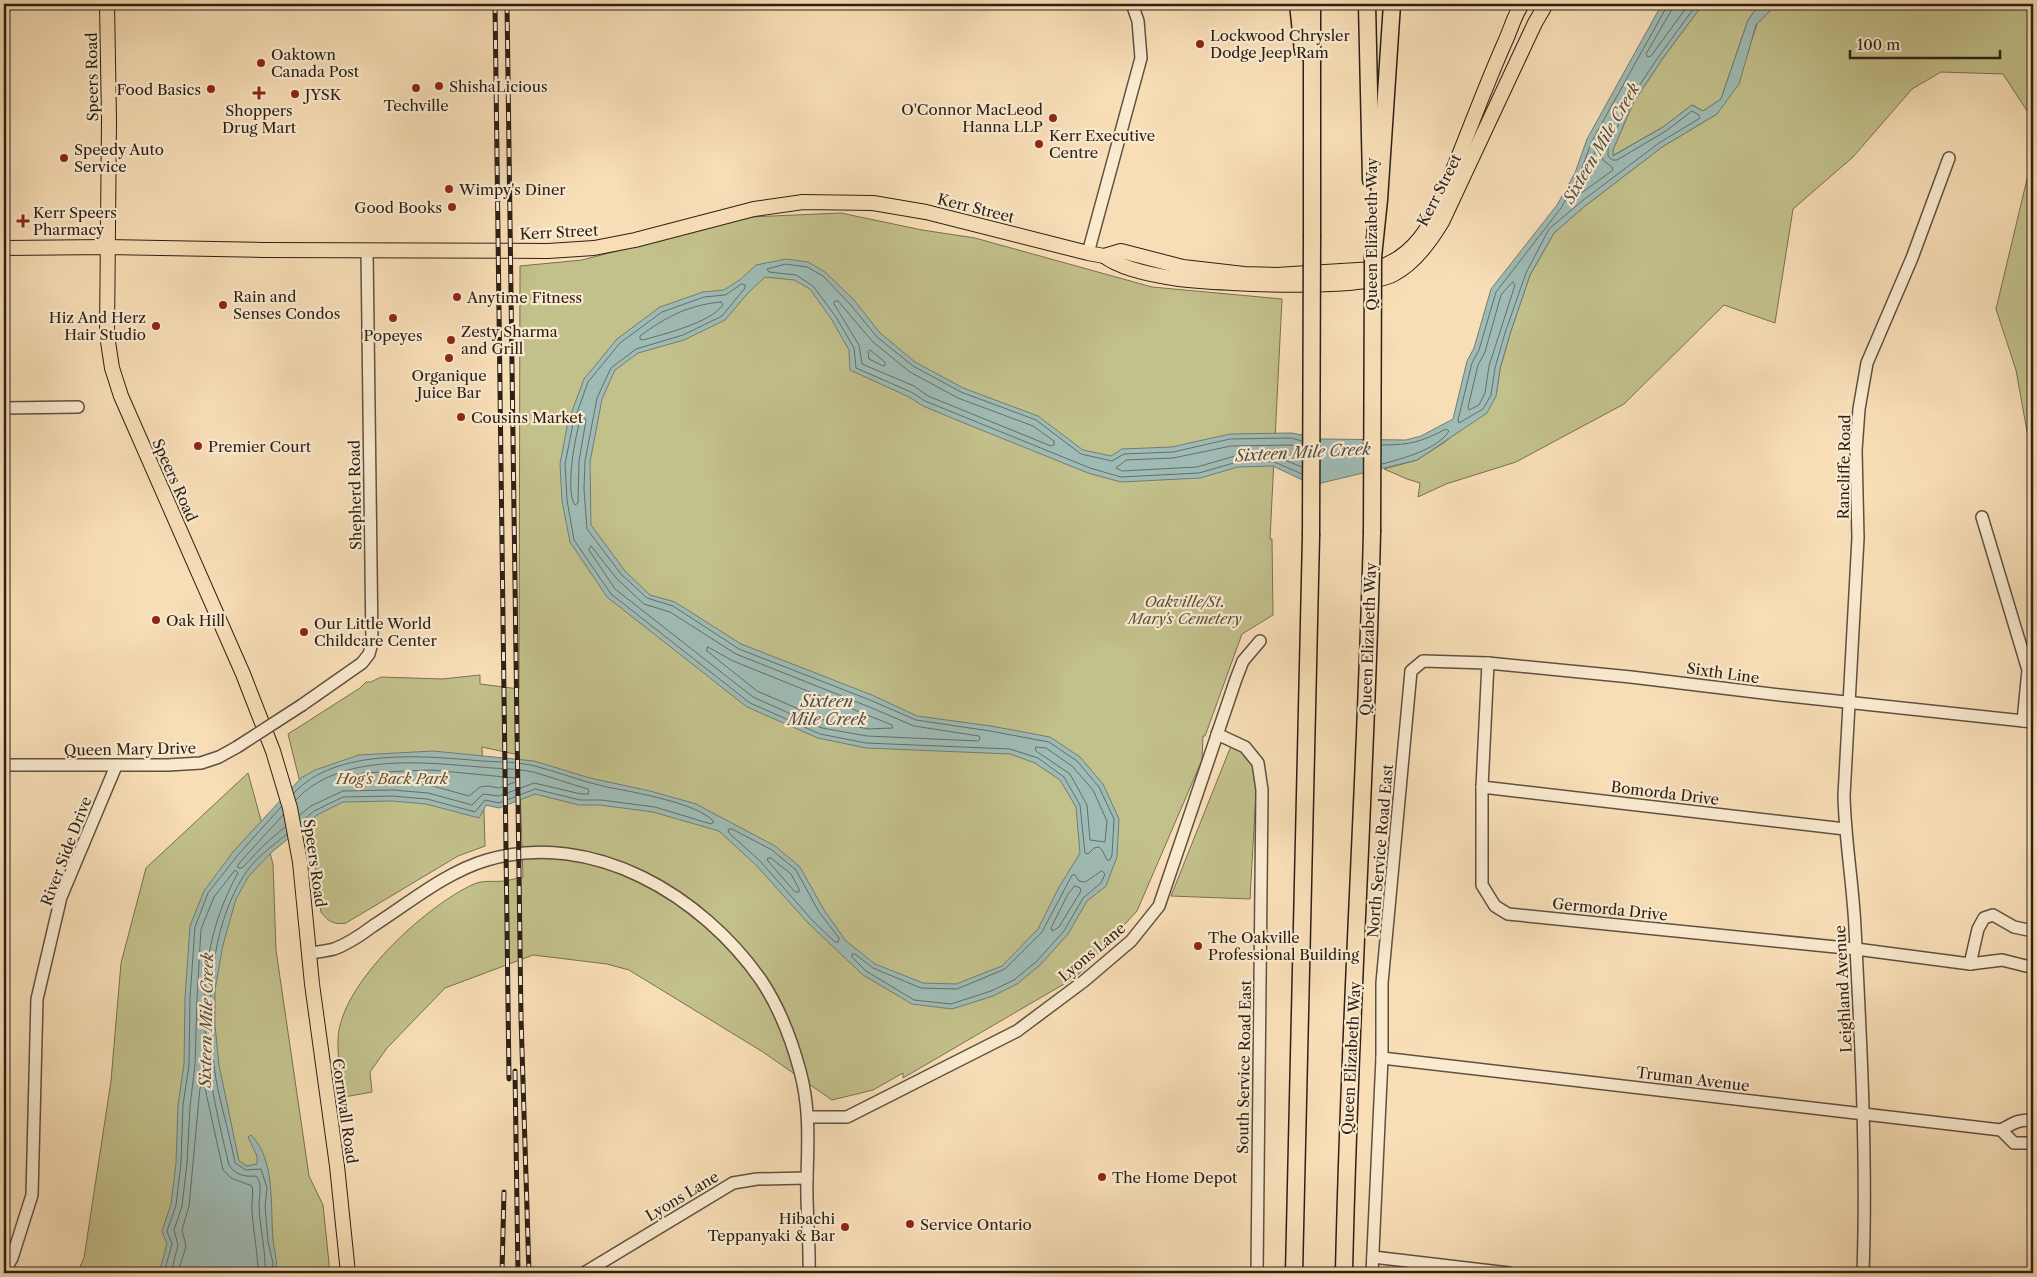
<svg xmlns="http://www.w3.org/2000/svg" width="2037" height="1277" font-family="'Libre Caslon Text',serif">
	<rect width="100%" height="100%" fill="#f8deb7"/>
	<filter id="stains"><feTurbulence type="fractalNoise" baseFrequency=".004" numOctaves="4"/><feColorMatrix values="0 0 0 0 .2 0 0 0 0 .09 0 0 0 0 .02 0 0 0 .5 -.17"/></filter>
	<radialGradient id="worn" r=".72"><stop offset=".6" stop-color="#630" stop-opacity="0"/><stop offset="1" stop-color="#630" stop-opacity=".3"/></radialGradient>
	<g fill="#c2c08b" stroke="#787050">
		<path d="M1703,4H1760L1748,20L1721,99L1703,111L1692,105L1663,127L1612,156L1613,150L1633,103L1663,58Z"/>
		<path d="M1773,4H2033V120L2003,74L1941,72L1912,89L1853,157L1793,209L1775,323L1724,305L1624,404L1516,462L1446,484L1418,497L1420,483L1407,479L1384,469L1417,460L1442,444L1462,429L1496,396L1500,369L1510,334L1530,275L1554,233L1585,206L1662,147L1717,114L1748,52L1757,24L1769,12Z"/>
		<path d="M2033,154V465L2016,370L1996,309Z"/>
		<path d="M841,213L922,230L975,238L1152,287L1282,299L1270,539H1272L1273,615L1242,634L1205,736H1203L1202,760L1137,911L1076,977L903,1078V1073L873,1090L832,1100L763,1052L629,970L607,964L533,955L445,988L387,1048L370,1072L372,1092L344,1097C342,1078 337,1058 338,1040C339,984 427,905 474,884C483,880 495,882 505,881C511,880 517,878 523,877L519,755L482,747L485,846L458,856L346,923C335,925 328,922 321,912L310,823L288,734L360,688L366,682H371L381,677L442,679L480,675V684L519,689L520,266L582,260L749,217Z"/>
		<path d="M1231,746L1247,755L1257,774L1250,899L1171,896Z"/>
		<path d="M248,773L273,864L276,950L309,1176L323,1205L330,1273H77L84,1258L111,1081L121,963L146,868Z"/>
	</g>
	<path fill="#9fbbb5" stroke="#717d75" d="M1662,4H1703L1663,58L1633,103L1613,150V156L1663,127L1692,105L1703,111L1721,99L1748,20L1760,4H1773L1769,12L1756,25L1739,84L1717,114L1662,147L1585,206L1554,233L1530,275L1510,334L1500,369L1496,396L1487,413L1417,460L1313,485L1273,466L1238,467L1200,478L1121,482L1088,473L969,425L923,406L909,397L850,370L849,350L832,320L810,289L794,280L765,277L748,293L725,320L684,340L638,353L615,370L602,399L590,462L591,525L625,571L650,595L675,602L741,644L872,695L917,716L991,726L1050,737L1080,757L1103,784L1119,819L1117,857L1106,886L1087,901L1068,934L1040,965L1017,984L993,996L952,1009L912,1004L863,975L809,924L756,865L719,831L653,812L600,805H579L535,794L499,808L486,805L479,818L426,804L392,801L343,802L317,815L272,852L248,877L236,899L223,945L215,990V1025L219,1065L239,1161L247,1166L257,1164V1156L248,1137L251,1135C276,1160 270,1207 273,1239C274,1251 278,1261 276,1273H159L167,1244L162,1231L171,1204L176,1163L178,1105L184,1064L185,998L190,926L204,891L233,852L301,778L315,770L359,755L433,751L534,761L590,778L650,791L696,804L775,846L800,867L824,910L846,941L875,964L923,983L956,984L1002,966L1038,929L1058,889L1080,853L1076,807L1060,780L1035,763L1010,754L866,748L818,738L747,707L607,597L570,542L562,501L560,464L568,422L584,379L617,339L660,307L703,292L724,290L741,279L756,265L786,259L808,262L825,272L854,300L880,333L915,362L963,388L1038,416L1083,450L1111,456L1122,449L1172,447L1230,434L1292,433L1321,439L1406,440L1421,436L1453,419L1467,361L1474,348L1491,289L1557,205L1575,173L1587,139Z"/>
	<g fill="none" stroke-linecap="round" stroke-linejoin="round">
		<g stroke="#666e66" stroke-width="1">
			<path d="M1666,4V8L1592,141L1579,176L1561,208L1496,292L1479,350L1472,363L1458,420L1459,423L1483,409L1491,395L1495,368L1505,333L1526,273L1549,229L1582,201L1659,143L1700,118L1699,115L1692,111L1666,131L1617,160H1612L1608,156V148L1629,101L1659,56L1697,4"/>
			<path d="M1673,4L1671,11L1646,54L1648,57L1651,56L1689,4"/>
			<path d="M1599,142L1603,144L1601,154L1603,160L1612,167L1613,170L1580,194L1578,191L1585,178Z"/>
			<path d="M1513,282L1515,285L1489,366L1485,393L1479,405L1469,410L1468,407L1478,365L1485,352L1501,295Z"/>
			<path d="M742,284L745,285V288L722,316L683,335L636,349L611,368L597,398L585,461L584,489L587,529L621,574L647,598L673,606L739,649L870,700L916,720L990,731L1049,742L1077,761L1099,787L1114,819L1112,855L1110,860H1107L1102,850L1099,847L1094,848L1088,854L1085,853L1080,805L1064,777L1038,758L1010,749L866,743L820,734L750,703L611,594L574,540L567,500L565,464L573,424L588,382L620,343L662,312L704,297L725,295Z"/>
			<path d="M835,301H838L873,342L910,372L958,398L1033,426L1054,441V445L1051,446L928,396L914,386L862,364L859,345L834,304Z"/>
			<path d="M721,302L723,305C710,323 664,334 643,340L640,339V336C666,317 688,305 721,302Z"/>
			<path d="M870,350L885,362V365L883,366L869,359L868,352Z"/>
			<path d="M584,417L586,420L579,461L578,503L575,505C565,492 575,434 581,418Z"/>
			<path d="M1382,464C1402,459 1438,449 1449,431L1446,429C1420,442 1411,445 1382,445"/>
			<path d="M1302,467L1272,455L1235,456L1197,467L1122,471L1116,468L1126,460L1173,458L1231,446L1290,445L1302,447"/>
			<path d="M1302,474L1272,461L1237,462L1199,473L1121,477L1090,468L925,401L911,392L856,368L854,348L836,317L813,286L796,275L769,272L767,269L786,264L807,267L823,276L850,304L877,337L913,366L961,392L1036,420L1081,454L1112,461L1124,454L1173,452L1230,439L1291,438L1302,441"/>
			<path d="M591,546L617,579L644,604L670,612L736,654L867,706L914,726L979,736L980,739L978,741L867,736L822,728L753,697L615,589L589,550Z"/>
			<path d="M708,647L733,661L892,725L893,728L868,729L824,720L757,691L707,651Z"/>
			<path d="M1036,747L1046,748L1072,766L1093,790L1107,821L1105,842L1090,840L1087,805L1070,774L1036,751Z"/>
			<path d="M432,770L515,778L518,781L499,788L488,786L480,787L469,796L429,785L393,782L350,783L348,781L349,778L363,773Z"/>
			<path d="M294,793C336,747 425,756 482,761C499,762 518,762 535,766C559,772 583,782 607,787C632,792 699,803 714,822L711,824L655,807L601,800H580L535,789L499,803L485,800L475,812L427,799L392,796L343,797L314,811L301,822"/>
			<path d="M296,800C339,753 422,762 480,767C497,769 516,768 533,772C551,777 570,784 588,789L589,791L588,794H581L534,783L499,796L483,794L472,805L428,793L393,790L343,791L311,806L300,815"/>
			<path d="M283,815L242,860L238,865V868H242L265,844L285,827"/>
			<path d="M732,829L772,850L796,870L819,912L839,938L838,942H835L813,921L760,861L729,833L728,830Z"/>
			<path d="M768,858H771L791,874L799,889V892H795L768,861Z"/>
			<path d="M1102,871L1105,874L1101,883L1083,898L1064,931L1037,961L1014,980L991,991L951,1004L914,1000L866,971L852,957V954H855L873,968L921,988L957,989L1005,969L1042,932L1072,875H1075L1079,881L1085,882Z"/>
			<path d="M1075,886L1080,888L1081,891L1059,927L1052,931L1051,928L1068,894Z"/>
			<path d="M164,1273L172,1244L167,1231L176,1205L181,1163L183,1105L189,1065L190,998L195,927L208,893L237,856L281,807"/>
			<path d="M171,1273L178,1245L174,1230L182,1206L187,1163L190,1106L195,1065L197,998L201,929L214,897L235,870L238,873C185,968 205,1066 229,1165C235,1175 245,1177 256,1176C263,1184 259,1196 259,1206C260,1229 266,1251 265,1273"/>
			<path d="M178,1273L186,1246L182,1230L189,1206L200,1088L202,1086L205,1088L223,1170L231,1178L252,1186C254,1194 251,1202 252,1210C253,1231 258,1253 258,1273"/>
			<path d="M272,1273L273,1263L268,1242L265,1206L267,1188L261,1169L246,1170L235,1163C229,1130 218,1098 214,1066C205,1008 211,927 243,877C253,860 272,846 287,834"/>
		</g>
		<g stroke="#60503e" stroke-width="14">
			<g id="minor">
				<path d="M1088,253L1141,58L1138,21L1132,4"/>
				<path d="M4,408L78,407"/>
				<path d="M1982,517L2028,670L2023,721"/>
				<path d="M1488,663L1482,787V885L1495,906L1508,914L1856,949L1970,964L2002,960L2030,967L2033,965"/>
				<path d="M302,705L362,663L369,654L372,643L367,250"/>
				<path d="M1217,734L1245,747L1258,763L1262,790L1257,1273"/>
				<path d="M4,765H168L201,763L219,757L237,747"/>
				<path d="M1482,787L1845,829"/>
				<path d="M309,953C318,952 326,951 334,949C348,944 361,935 373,926C409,903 446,872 487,860C593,829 702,896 761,980C779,1007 792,1041 800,1071C810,1107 808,1142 807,1178C806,1210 810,1242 809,1273"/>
				<path d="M1970,964L1978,929L1984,918L1993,915L2014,927L2033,931"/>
				<path d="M1382,1058L2001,1130C2012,1124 2020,1118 2033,1121"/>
				<path d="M808,1117H847L1017,1031L1084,981L1131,941L1159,906L1236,679L1243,661L1260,641"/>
				<path d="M2001,1130L2014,1143H2033"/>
				<path d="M1373,1257L1509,1273"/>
				<path d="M4,1272L12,1258L32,1195L37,999L61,897L116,766"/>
				<path d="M584,1273L733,1183L757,1179L807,1178"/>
				<path d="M1372,1273L1382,1058V983L1411,671L1423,661L1488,663L1631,677L1780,695L2033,722"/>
				<path d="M1863,1273C1867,1158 1861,1043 1855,928C1853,884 1845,840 1844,796L1858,538L1856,450L1859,409L1867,363L1912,258L1949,158"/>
			</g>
		</g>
		<g stroke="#2d2016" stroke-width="16">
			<g id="major">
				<path d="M107,4L109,119L107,335L112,368L121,396L243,674L273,751L290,808L300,862L312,984L337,1166L348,1273"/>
				<path d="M4,248L107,247L263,250L548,251L594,248L635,240L754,209L803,202L873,203L926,212L1088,253L1104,256L1121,251L1183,267L1244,274L1276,275L1374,269C1393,264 1408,253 1420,238C1434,221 1441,199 1449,180C1468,134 1485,87 1505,42C1511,29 1514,16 1522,4"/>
				<path d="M1104,256C1121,269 1157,276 1179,279C1197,281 1215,282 1232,283C1271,285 1310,286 1349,283C1363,281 1381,281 1394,274C1415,263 1430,242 1442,222L1535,23L1546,4"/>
			</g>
		</g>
		<g stroke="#2d2016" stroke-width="19">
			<g id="highway">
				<path d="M1298,4L1303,51"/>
				<path d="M1367,4L1371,180"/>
				<path d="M1312,236V4"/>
				<path d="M1373,257L1379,200L1392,4"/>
				<path d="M1294,1273L1311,536"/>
				<path d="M1344,1273C1349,1026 1366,779 1372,532"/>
			</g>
		</g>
		<use href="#minor" stroke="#faead0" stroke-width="11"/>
		<use href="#major" stroke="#f8deb7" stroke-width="14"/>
		<use href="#highway" stroke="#f8deb7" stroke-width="16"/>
		<g stroke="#2d2016" stroke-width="5">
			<g id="rail">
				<path d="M495,4L509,1079"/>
				<path d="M507,4L521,1017L529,1273"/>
				<path d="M515,1071L518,1273"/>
				<path d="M502,1273L504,1192"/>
			</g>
		</g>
		<use href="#rail" stroke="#faead0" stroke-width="3" stroke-dasharray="9" stroke-linecap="butt"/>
		<g stroke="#60503e" stroke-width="14" stroke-linecap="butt">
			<path id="minor-bridge" d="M237,747L302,705"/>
		</g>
		<g stroke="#2d2016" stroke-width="19" stroke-linecap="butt">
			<g id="highway-bridge">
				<path d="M1372,532L1373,257"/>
				<path d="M1311,536L1312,236"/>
			</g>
		</g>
		<use href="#minor-bridge" stroke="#faead0" stroke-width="11"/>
		<use href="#highway-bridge" stroke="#f8deb7" stroke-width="16"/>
	</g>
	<g fill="#8f2418" stroke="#faead0" stroke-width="2">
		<circle cx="1200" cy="44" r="5"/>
		<circle cx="261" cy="63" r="5"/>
		<circle cx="439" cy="86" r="5"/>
		<circle cx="416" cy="88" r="5"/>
		<circle cx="211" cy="89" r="5"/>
		<path d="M256.5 85.5h5v5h5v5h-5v5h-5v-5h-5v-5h5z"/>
		<circle cx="295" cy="94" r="5"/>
		<circle cx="1053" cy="118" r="5"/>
		<circle cx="1039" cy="144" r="5"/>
		<circle cx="64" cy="158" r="5"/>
		<circle cx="449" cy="189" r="5"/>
		<circle cx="452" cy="207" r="5"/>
		<path d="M20.5 213.5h5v5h5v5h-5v5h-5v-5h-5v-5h5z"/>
		<circle cx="457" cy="297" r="5"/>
		<circle cx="223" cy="305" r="5"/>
		<circle cx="393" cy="318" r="5"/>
		<circle cx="156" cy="326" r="5"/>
		<circle cx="451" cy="340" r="5"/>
		<circle cx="449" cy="358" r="5"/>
		<circle cx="461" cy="417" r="5"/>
		<circle cx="198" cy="446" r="5"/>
		<circle cx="156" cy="620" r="5"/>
		<circle cx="304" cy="632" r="5"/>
		<circle cx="1198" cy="946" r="5"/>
		<circle cx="1102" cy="1177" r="5"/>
		<circle cx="910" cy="1224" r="5"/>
		<circle cx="845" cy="1227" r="5"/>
	</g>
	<g text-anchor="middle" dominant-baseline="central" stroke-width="4.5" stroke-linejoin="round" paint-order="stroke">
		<g font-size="15" fill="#2d2016" stroke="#faead0" text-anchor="start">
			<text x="1210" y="35">Lockwood Chrysler<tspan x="1210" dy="17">Dodge Jeep Ram</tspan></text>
			<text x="271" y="54">Oaktown<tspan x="271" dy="17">Canada Post</tspan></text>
			<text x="449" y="86">ShishaLicious</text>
			<text x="201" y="89" text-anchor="end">Food Basics</text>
			<text x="305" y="94">JYSK</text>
			<text x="416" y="105" text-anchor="middle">Techville</text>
			<text x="1043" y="109" text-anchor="end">O'Connor MacLeod<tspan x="1043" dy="17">Hanna LLP</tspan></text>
			<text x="259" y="110" text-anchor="middle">Shoppers<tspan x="259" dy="17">Drug Mart</tspan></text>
			<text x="1049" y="135">Kerr Executive<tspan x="1049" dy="17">Centre</tspan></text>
			<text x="74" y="149">Speedy Auto<tspan x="74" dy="17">Service</tspan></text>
			<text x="459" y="189">Wimpy's Diner</text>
			<text x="442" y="207" text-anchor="end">Good Books</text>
			<text x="33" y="212">Kerr Speers<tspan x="33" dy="17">Pharmacy</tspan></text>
			<text x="233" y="296">Rain and<tspan x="233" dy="17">Senses Condos</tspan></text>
			<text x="467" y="297">Anytime Fitness</text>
			<text x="146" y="317" text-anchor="end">Hiz And Herz<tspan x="146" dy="17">Hair Studio</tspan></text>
			<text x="461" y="331">Zesty Sharma<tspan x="461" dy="17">and Grill</tspan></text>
			<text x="393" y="335" text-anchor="middle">Popeyes</text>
			<text x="449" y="375" text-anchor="middle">Organique<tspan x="449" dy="17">Juice Bar</tspan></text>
			<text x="471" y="417">Cousins Market</text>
			<text x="208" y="446">Premier Court</text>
			<text x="166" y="620">Oak Hill</text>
			<text x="314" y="623">Our Little World<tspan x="314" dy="17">Childcare Center</tspan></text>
			<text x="1208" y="937">The Oakville<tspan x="1208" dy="17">Professional Building</tspan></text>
			<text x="1112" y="1177">The Home Depot</text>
			<text x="835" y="1218" text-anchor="end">Hibachi<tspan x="835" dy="17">Teppanyaki &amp; Bar</tspan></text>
			<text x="920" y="1224">Service Ontario</text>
		</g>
		<g font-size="15" fill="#2d2016" stroke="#faead0">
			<text transform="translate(92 77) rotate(-91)">Speers Road</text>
			<text transform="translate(1439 190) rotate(-63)">Kerr Street</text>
			<text transform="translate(976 208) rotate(14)">Kerr Street</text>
			<text transform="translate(559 232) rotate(-3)">Kerr Street</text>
			<text transform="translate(1371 234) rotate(-90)">Queen Elizabeth Way</text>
			<text transform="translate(1844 467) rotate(-89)">Rancliffe Road</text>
			<text transform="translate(175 480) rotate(66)">Speers Road</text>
			<text transform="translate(355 495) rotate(-91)">Shepherd Road</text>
			<text transform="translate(1368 639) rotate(-88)">Queen Elizabeth Way</text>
			<text transform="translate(1723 673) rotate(8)">Sixth Line</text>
			<text transform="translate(130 749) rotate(-1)">Queen Mary Drive</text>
			<text transform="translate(1665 793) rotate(7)">Bomorda Drive</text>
			<text transform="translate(66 851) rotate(-69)">River Side Drive</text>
			<text transform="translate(1380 851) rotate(-85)">North Service Road East</text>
			<text transform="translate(315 863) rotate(82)">Speers Road</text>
			<text transform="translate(1610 909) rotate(6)">Germorda Drive</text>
			<text transform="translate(1092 952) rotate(-40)">Lyons Lane</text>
			<text transform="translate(1843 989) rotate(-93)">Leighland Avenue</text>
			<text transform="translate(1351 1058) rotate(-87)">Queen Elizabeth Way</text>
			<text transform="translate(1244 1067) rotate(-89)">South Service Road East</text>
			<text transform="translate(1693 1079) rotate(7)">Truman Avenue</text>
			<text transform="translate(345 1111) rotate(82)">Cornwall Road</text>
			<text transform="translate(682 1196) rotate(-31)">Lyons Lane</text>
		</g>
		<g font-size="15" font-style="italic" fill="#5a5039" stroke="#faead0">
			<text x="1185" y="601">Oakville/St.<tspan x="1185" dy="17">Mary's Cemetery</tspan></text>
			<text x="392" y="778">Hog's Back Park</text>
		</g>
		<g font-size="16" font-style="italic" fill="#4f4e46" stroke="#faead0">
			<text transform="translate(1601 143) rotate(-60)">Sixteen Mile Creek</text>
			<text transform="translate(1303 452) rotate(-3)">Sixteen Mile Creek</text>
			<text x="827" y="701">Sixteen<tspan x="827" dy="18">Mile Creek</tspan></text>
			<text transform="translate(206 1020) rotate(-89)">Sixteen Mile Creek</text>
		</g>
	</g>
	<rect width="2037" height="1277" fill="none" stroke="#f8deb7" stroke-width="20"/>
	<rect x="5" y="5" width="2027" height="1267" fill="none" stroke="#2d2016" stroke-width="2.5"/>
	<rect x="10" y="10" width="2017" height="1257" fill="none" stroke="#2d2016"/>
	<path d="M1850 50v8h150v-8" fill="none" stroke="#2d2016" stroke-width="2.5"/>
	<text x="1857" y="50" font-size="15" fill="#2d2016" stroke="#faead0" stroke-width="4" paint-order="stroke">100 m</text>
	<rect width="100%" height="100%" filter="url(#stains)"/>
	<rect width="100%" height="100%" fill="url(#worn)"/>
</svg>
